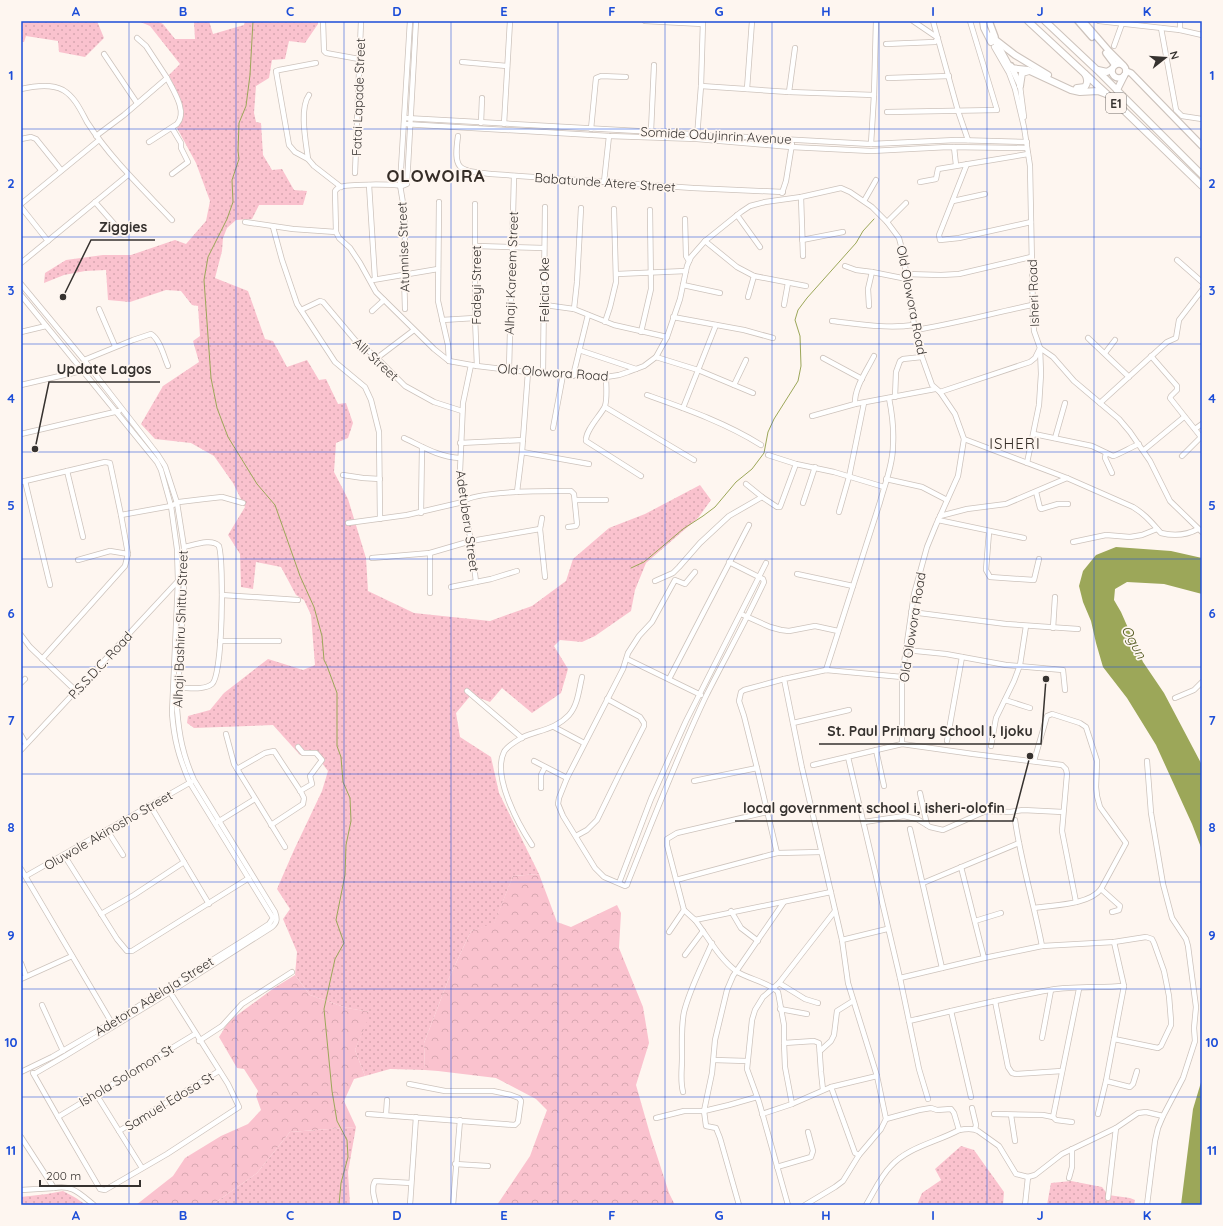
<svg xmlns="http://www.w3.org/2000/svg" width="1223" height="1226" font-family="Quicksand,sans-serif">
	<defs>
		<pattern id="grass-dots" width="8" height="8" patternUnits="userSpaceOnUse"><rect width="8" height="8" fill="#fac2ce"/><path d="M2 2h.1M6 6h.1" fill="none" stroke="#d7a7b1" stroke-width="1.8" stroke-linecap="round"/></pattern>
		<pattern id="forest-crowns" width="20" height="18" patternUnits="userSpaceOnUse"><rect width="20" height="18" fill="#fac2ce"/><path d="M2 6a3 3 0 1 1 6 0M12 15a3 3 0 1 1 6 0" fill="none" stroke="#d7a7b1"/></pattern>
	</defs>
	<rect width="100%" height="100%" fill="#fef6f0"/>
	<g fill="url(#grass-dots)">
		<path d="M21,21H97L104,38L85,57L59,52L58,41L26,36L24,42H21Z"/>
		<path d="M138,21H157L163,24L175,39H195L194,22L209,21L213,34L244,25L245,21H318V24L305,43L289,41L285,59L272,60L269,78L256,86L254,113L256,122L261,123L263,155L272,170L282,169L294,190L307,191L303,205H259L252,219L236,220L227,228L223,238L222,251L215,278L248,291L265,339L273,341L287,367L307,360L319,380L326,379L338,404L346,403L353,423L348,438L336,443L334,472L348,499L366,558L368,591L414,613L490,621L532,606L566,581L573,559L609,528L645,514L700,485L711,500L698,518L646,563L635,590L631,611L595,636L582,642L560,640L554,646L568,669L561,693L532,713L502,688L490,702L471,695L456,713L460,737L491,757L499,793L539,874L513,876L494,924L471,931L449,978L424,1043L425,1070L390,1069L365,1076L355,1050L370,1012L347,1008L310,995L295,975L297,952L283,919L290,909L277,889L294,850L322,791L328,771L313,751L300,755L273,725L194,728L187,723L188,716L210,710L224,693L268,659L303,670L315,665L311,615L304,600L296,595L281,567L256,562L253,589L241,587L240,554L228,535L245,507L233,483L214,456L191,443L155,439L141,424L163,386L199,362L193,341L200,336L198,306L192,305L181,291L166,290L130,302L108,300L106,270L85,271L64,275L44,283L45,273L66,260L103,255H131L175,240L186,244L206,221L210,201L196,163L177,128L184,112L169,75L180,64L150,26Z"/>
		<path d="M356,1127L348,1172L350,1205H212L257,1173L290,1132Z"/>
		<path d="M961,1146L974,1150L1004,1192L1003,1205H917L922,1193L941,1180L935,1169Z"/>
		<path d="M1071,1181L1102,1187L1108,1195L1130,1198L1135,1200L1134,1205H1047L1051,1183Z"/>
		<path d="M63,1191L76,1198L86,1205H21V1197L47,1194Z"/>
	</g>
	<g fill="url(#forest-crowns)">
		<path d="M539,874L557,922L571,927L617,905L621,913L619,948L643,1007L649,1043L636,1085L650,1134L669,1193L675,1205H497L530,1156L547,1110L536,1099L496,1078L438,1071L425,1070L424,1043L449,978L471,931L494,923L513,876Z"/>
		<path d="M295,975L310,995L347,1008L371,1012L355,1050L365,1076L354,1079L344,1101L356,1127L290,1132L257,1173L212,1205H136L173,1176L185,1158L221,1136L248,1124L261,1110L256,1096L258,1091L244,1069L237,1068L219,1037L229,1021L274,988Z"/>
	</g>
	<g fill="#9ca759">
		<path d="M1116,547L1171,551L1202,558V594L1164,584L1127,582L1115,589L1114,600L1121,612L1143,662L1164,693L1202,765V850L1192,824L1156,745L1127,698L1103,667L1096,643L1091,621L1083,602L1079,586L1083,571L1096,555Z"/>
		<path d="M1202,1079V1205H1181L1193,1109Z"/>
	</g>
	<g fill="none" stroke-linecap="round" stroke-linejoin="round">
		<g stroke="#9ca759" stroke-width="1">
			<path d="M253,21L250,75L246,106L239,123L238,151L239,159L232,180L233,202L227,219L208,257L204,280L211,378L217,408L228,437L257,484L275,505L300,576L314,607L322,636L324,660L327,666L337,693V746L341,757L343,782L350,798L351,821L346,845L345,875L336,920L344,943L335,959L324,1009L332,1091L337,1121L347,1140L348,1157L341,1183L339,1205"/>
			<path d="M631,568L644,562L683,529L703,516L715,507L736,482L752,469L764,453L768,432L774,419L798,381L801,366L800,336L795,320L798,310L807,298L856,243L863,231L874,219"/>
		</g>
		<g stroke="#cdc3bc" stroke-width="6">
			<g id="minor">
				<path d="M323,21L324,51L326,53L359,59"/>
				<path d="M416,21L407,184L402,186C391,184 349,184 340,187C337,188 337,189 335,191L336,232L339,238L350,248L360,263L376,292L434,349L449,361L477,366L528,372L606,377L619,375L628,372L644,366L656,357L667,337L680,299L687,266L691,257L705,241L741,212L750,206L765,202L801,197L841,188L850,192L872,207L887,222L899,238L903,253L914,325L922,357L932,385L940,392L955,414L964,439L958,476L936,525L927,547L914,594L902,677V744"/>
				<path d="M645,21L703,24"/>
				<path d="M933,21L958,111L968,140"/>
				<path d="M1099,21L1180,30L1202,35"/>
				<path d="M1161,28L1176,110L1182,116L1202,119"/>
				<path d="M1180,30V21"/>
				<path d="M886,44L935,42L938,38L913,21"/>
				<path d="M1114,46L1123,21"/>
				<path d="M104,54L137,103"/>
				<path d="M462,62L507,66"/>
				<path d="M316,63L279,70L276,71L289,145L295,152L308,159L314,166L341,187"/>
				<path d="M888,78L949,76"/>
				<path d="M701,86L789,92L874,95"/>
				<path d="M1020,86L1024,117"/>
				<path d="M21,89C34,86 52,84 63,90C75,97 81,111 87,122C111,159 142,188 172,220"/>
				<path d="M747,89L752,21"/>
				<path d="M789,92L795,48"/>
				<path d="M887,112L997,110L970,21"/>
				<path d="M405,118L871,144L956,140L1027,142"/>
				<path d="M481,123L482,98"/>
				<path d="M404,124L609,136L697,139L791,147L871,151L948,147L1027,148"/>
				<path d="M504,124L510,21"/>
				<path d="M172,128L181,143V148L188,162L172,174"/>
				<path d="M591,129L596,78L601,76L626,77"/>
				<path d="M651,131L654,65"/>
				<path d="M96,136L124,115L167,78L146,46L137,38"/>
				<path d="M458,136C453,172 459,170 491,174L693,188L783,192"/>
				<path d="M697,137L701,86L703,21"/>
				<path d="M21,139L31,137L36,139L61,170"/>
				<path d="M149,142L177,124C188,112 173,90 167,78"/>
				<path d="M871,144L874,95L876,21"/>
				<path d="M954,147L956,165"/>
				<path d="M308,159C306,142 299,109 309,95"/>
				<path d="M967,164L939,235L940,240L959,238L1031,222"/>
				<path d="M355,173L361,21"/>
				<path d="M604,182L609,136"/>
				<path d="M920,182L936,179L938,169L1028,154"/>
				<path d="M369,185L375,279"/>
				<path d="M782,193L786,181L792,144"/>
				<path d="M801,197L803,256"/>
				<path d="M864,201L876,180"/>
				<path d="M953,201L985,194"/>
				<path d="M95,202L123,234"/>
				<path d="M439,202L438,301L448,345L449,361"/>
				<path d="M21,204L99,140"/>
				<path d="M475,204V318L477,366"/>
				<path d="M21,207L48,241"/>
				<path d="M737,215L760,247"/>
				<path d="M685,219L686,256L689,261"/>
				<path d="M245,222L293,229L336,232"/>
				<path d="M887,222L906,203"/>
				<path d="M273,227L282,260L297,304L335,362L365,387L371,400L379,432L380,519"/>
				<path d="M802,240L843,232"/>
				<path d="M705,241L737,267L754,276L806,286"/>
				<path d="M476,246L544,248"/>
				<path d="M1177,260L1202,282"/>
				<path d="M21,263L128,175"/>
				<path d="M845,266L856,270L872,272L907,279"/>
				<path d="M617,274L686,271"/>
				<path d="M906,274L941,275L959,274L1031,257"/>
				<path d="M373,280L438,269"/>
				<path d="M21,284L84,360L158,455L165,466L177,503L184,547V584L177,709C179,735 183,756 194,780L275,912C277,918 278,922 272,927L170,992L65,1056L34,1074"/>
				<path d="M683,285L720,293"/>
				<path d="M21,295L157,462L161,470L171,506L177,549L178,581L172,713C174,740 179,758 190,783L273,918L269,924L246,939L116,1020L52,1057L21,1072"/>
				<path d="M748,297L754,276"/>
				<path d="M545,305L574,309L614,325L667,337"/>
				<path d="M784,305L788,283"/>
				<path d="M869,306L868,289L872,272"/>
				<path d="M99,309L115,346"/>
				<path d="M405,309L404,274L405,232L404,209L400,185L410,21"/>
				<path d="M574,309L577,282L581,208"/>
				<path d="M301,310L320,301L323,302L355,340L377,358L405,386L434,402L462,411"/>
				<path d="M372,311L384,300"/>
				<path d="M673,317L744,330L773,338"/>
				<path d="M442,320L475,318"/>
				<path d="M832,321C859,324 887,329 914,325"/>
				<path d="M605,322L610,307L616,282L614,209"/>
				<path d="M915,330C954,324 993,313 1032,305"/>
				<path d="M21,332L46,326"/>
				<path d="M641,332L651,289L650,210"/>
				<path d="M1088,338L1129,377"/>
				<path d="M579,350L636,369"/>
				<path d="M1105,353L1115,340"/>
				<path d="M1151,356L1177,386V390L1171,396L1170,398L1201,437L1182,456"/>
				<path d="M656,357L698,370L753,393"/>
				<path d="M377,358L414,330"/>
				<path d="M823,358L862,379"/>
				<path d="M84,360L133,340L151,334C160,339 164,357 168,366"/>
				<path d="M471,365L463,403L460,471L463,502L471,541L476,582"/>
				<path d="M509,370L514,176"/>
				<path d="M543,373L545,207"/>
				<path d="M573,376L588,315"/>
				<path d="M606,377C606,384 608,402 604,408C599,417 585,431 586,441L641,476"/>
				<path d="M21,385L77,372"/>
				<path d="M734,385L746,360"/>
				<path d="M940,392L1030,362L1035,358L1040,348L1034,331L1033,316L1030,166L1024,127L1015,89L1009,73L994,47"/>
				<path d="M647,395C686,409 726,423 761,445"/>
				<path d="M895,397L896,372L900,361L903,359L922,357"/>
				<path d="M1100,403L1167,342L1176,338L1179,320L1202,290"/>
				<path d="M855,404C854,388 867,370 874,356"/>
				<path d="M605,407L694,460"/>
				<path d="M683,408L716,325"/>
				<path d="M812,416L855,404L935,389"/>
				<path d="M553,428L563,375"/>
				<path d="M1195,429L1202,424"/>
				<path d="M21,434L119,411"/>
				<path d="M1034,434L1092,446L1113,456C1118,455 1133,446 1139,444"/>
				<path d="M404,438C423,447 439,457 460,458"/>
				<path d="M1055,438L1065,403"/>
				<path d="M964,439L1067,478L1133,507C1146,515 1151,522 1161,533C1173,536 1187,535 1198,529"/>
				<path d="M460,443L523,440"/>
				<path d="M1144,450L1184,417"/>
				<path d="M522,452L589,464"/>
				<path d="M1106,453L1105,458L1112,473"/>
				<path d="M768,455L796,464L834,472L884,487"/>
				<path d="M1027,463L1039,405L1041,374L1040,348L1053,357L1074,381L1119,419L1130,432L1150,461L1170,501L1202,532"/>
				<path d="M67,471L83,537"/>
				<path d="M343,475L363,478L380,479"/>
				<path d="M886,479L922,487L947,500"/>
				<path d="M25,481L50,585"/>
				<path d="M21,482L105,462L110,463L121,515L128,554L125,566L42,659"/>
				<path d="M746,484L762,497L777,507H780L796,464"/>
				<path d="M517,492L522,452L528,372"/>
				<path d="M1036,492L1040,508L1041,509L1058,504H1068"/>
				<path d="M575,500H606"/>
				<path d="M803,503L815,467"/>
				<path d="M839,512L849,477L864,403"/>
				<path d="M421,513L422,447"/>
				<path d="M121,515L171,506L179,502L204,499L222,497L243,503"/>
				<path d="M940,516L967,509L1006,504L1067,478"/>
				<path d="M542,518L540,529L545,577"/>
				<path d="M938,520L1024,538"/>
				<path d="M348,523L407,515L463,502C475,490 551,491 571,491L574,494L577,524L576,526L568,527"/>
				<path d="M989,532L986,570L990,577L1034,580L1039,559"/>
				<path d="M1073,542L1106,535L1130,537L1142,535L1157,529"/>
				<path d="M430,553V593"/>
				<path d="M372,558L430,553L471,541L540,529"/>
				<path d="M78,560L110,551L128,554"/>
				<path d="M695,572L685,584L675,580L652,622L639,636L628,653L623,669L567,778L559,798L558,804L563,816L595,868L604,877L625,886L627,885L628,882C653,820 677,757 706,696C725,658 746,621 764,582L763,579L729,562"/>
				<path d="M797,574L853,586"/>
				<path d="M655,581L673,573L679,567L700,543L729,516L762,497"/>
				<path d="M451,587L491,579L517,571"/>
				<path d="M222,595L298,600"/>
				<path d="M911,612L1006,624L1078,629"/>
				<path d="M741,614L770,627L781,630L789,631L815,626L838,631"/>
				<path d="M1053,628L1055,597"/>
				<path d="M21,635L30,647L76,691"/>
				<path d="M220,641H279"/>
				<path d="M906,650L946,654L1006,665L1063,670L1065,690"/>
				<path d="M627,659L701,695"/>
				<path d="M826,670L880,502C885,484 893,464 893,445C894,429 892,413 889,398"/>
				<path d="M669,679L749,525"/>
				<path d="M21,683L25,679"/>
				<path d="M176,688C186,687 203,691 212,684C223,675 224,563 219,546C212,538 194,545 184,547"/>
				<path d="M467,691L522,738"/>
				<path d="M1175,698L1194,690L1202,682"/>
				<path d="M1005,700L1030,708"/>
				<path d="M793,723L849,710"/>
				<path d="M554,727L584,743"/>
				<path d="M226,734L234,764L285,847"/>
				<path d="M21,735L26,744"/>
				<path d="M947,741L962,657"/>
				<path d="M991,746L996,718L1014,681L1020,665L1026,626"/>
				<path d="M298,747L303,753H316L322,760L310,776L312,784L300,791"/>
				<path d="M21,750L178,581"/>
				<path d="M876,750L884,786"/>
				<path d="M848,757L900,978L919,1069L928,1099"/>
				<path d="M534,761L567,778"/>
				<path d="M1034,761L1047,716L1052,714L1080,723L1086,727L1097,761L1096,787L1097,796L1100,807L1126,843L1101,889C1089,905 1053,905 1035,908"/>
				<path d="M1147,761L1151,813L1163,884L1172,918L1186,939L1188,946L1196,1007L1194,1028L1195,1041L1183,1078L1163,1116L1158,1128L1155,1141L1147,1205"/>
				<path d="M813,765L902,744L973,754L1062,765L1066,769L1067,774L1062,831L1076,902"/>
				<path d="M237,769L265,753L274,751L301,792L304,798L303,804L271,825"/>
				<path d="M694,781L757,768"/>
				<path d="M541,788V775L545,767"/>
				<path d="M920,793L927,825"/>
				<path d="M150,805L209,904"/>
				<path d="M767,812L677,833L667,839V845L684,910L695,920L831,892"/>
				<path d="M1015,820C1021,862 1034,904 1042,946"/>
				<path d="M864,822L904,816L917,819L930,827L943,830L986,811L1010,812L1023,810L1063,812"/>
				<path d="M216,823L255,799"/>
				<path d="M910,829L942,968"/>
				<path d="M107,830L123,855"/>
				<path d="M576,836L587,830L597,820L619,775L644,726V723L640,717L607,699"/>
				<path d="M532,845C518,824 492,776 504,752C507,746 518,740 523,737C540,730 556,729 569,715C578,705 579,689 582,677"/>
				<path d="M777,853L757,768L744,716L739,701L741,692L744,690L784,679"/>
				<path d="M64,855L117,939L127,951H132L249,878"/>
				<path d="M961,867L984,958"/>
				<path d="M21,869L113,1025"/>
				<path d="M26,876L191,782"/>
				<path d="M676,880L777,853L821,852"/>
				<path d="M619,883L651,799L686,721L766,563"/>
				<path d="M923,883L1019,843"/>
				<path d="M1101,889L1120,906L1119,910L1112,912"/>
				<path d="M731,911L741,928L758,941"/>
				<path d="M101,914L134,895L184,862"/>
				<path d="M695,920C708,937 719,958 736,971C748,979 768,982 778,992L784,1025V1043L785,1067L792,1104"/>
				<path d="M975,921L1001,913"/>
				<path d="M669,932L684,910"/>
				<path d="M842,940L887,929"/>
				<path d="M685,955L703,931"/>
				<path d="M21,963L26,976"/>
				<path d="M900,978L984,958L1042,946L1114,942L1146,937L1152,939L1154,943L1164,971L1169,996L1171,1021V1025L1161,1046L1158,1048L1114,1039"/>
				<path d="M21,979L72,956"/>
				<path d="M779,983L805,999L818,1003"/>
				<path d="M995,1001L1008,1067L1012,1073L1016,1074L1062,1071"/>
				<path d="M42,1005L63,1051"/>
				<path d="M780,1009L807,1014"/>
				<path d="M951,1011L971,1097"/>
				<path d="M909,1021C956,1010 1003,998 1050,990C1074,986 1100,988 1124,986"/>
				<path d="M1042,1038L1051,990"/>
				<path d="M199,1041L222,1026L242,1004L292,972"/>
				<path d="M784,1043L814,1041L819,1043L821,1072L823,1090"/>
				<path d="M820,1051L831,1041L834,1035L837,1011L853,1001"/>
				<path d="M714,1060L747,1061"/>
				<path d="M33,1073L58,1117L100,1189L105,1190L167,1154L239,1107L228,1084L168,989"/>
				<path d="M1106,1081L1130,1087L1133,1084L1137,1071"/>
				<path d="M831,1087L855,1153L859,1155"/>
				<path d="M683,1092C680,1080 682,1070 682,1058C682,1042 681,1027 684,1012C690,988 702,966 712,943"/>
				<path d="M96,1094L142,1168"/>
				<path d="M972,1108L976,1125L975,1129"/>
				<path d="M368,1114L515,1125L518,1122L521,1101L519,1098L511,1095L493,1091H445L409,1084"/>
				<path d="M762,1114L792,1104L831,1087L877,1076"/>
				<path d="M994,1114L1043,1115L1053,1117L1056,1120L1072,1122"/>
				<path d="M1098,1114L1106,1081L1124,986L1114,942"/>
				<path d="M386,1115L387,1100"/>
				<path d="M1011,1115L1015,1141"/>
				<path d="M58,1117L195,1034"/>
				<path d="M1053,1117L1079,989"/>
				<path d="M656,1118L684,1111H704L729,1105L757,1097"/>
				<path d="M886,1119L919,1110L931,1108L937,1110L951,1109L954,1113L959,1130"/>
				<path d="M119,1131L219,1071"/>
				<path d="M21,1137L54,1188C72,1184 80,1194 94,1205"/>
				<path d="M455,1164L488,1166"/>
				<path d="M777,1167L811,1157L813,1151L808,1132"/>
				<path d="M1069,1178L1072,1167V1149"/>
				<path d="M21,1190L54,1188"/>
				<path d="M1108,1198L1116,1128"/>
				<path d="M376,1205C374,1197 371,1188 375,1181L411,1183"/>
				<path d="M410,1205L416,1117"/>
				<path d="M453,1205L460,1120"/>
				<path d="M739,1205L720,1138L716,1128L706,1126L704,1111L712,1073L715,1040L727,990L733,976L784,902"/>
				<path d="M788,1205L759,1102L747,1069L752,1020L755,1010L763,997L779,983L835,911"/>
				<path d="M805,1205L835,1187L843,1181L859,1155L881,1129L886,1119L877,1076L848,983L842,940L802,768L784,679L826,670L902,677"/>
				<path d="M866,1205C874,1192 880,1177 891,1166C908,1147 937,1142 959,1130C965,1129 973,1128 978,1131L999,1146L1016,1174L1028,1177L1035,1175L1062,1154L1116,1128L1138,1113L1146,1112L1163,1116"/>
				<path d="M1025,1205L1028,1177"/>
			</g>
		</g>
		<g stroke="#cdc3bc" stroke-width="8">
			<g id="major">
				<path d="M989,21L995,37"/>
				<path d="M1078,21L1092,37"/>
				<path d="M1083,21L1109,51L1123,65"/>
				<path d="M1106,53L1115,65"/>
				<circle cx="1119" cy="71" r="7"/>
				<path d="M1011,66L1020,85"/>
				<path d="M1126,71L1131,73L1202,146"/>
			</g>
		</g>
		<g stroke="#cdc3bc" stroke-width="8">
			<g id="highway">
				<path d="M983,21L984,28L991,42"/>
				<path d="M1028,21L1109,96L1202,186"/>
				<path d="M1045,21L1097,70L1202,175"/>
				<path d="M992,35L1010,68L1028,70L1071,90L1080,92L1098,91L1106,94"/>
				<path d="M997,41L1015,55L1048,75"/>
				<path d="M1098,70L1107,72L1112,69"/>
				<path d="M1020,86L1022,73L1029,71"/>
				<path d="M1077,88L1085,87C1088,83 1088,79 1085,74"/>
				<path d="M1117,90L1124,76"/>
			</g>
		</g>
		<use href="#minor" stroke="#fff" stroke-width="4.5"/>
		<use href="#major" stroke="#fff" stroke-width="5.5"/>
		<use href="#highway" stroke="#fff" stroke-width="6"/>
	</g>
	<path fill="none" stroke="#1d4ed8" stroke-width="1" stroke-opacity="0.55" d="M129,21V1205M236,21V1205M344,21V1205M451,21V1205M558,21V1205M665,21V1205M772,21V1205M879,21V1205M987,21V1205M1094,21V1205M21,129H1202M21,237H1202M21,344H1202M21,452H1202M21,559H1202M21,667H1202M21,774H1202M21,882H1202M21,989H1202M21,1097H1202"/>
	<g text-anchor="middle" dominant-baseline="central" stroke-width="3.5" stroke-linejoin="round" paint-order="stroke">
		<rect fill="#fef6f0" stroke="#726d69" stroke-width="1" x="1106" y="93" width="20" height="20" rx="3"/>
		<g font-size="12" font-weight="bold" fill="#36322f">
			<text x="1116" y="103">E1</text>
		</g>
		<g font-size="13" fill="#36322f" stroke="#fef6f0">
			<text transform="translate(358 97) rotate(-88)">Fatai Lapade Street</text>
			<text transform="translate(716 135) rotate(3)">Somide Odujinrin Avenue</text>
			<text transform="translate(605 182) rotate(4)">Babatunde Atere Street</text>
			<text transform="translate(403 247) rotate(-92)">Atunnise Street</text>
			<text transform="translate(511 273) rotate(-88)">Alhaji Kareem Street</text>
			<text transform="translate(476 285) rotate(-90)">Fadeyi Street</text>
			<text transform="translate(544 290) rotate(-90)">Felicia Oke</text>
			<text transform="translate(1033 293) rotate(-92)">Isheri Road</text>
			<text transform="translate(912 300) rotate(79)">Old Olowora Road</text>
			<text transform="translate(376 359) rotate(43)">Alli Street</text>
			<text transform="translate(553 372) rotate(4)">Old Olowora Road</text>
			<text transform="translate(468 521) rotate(82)">Adetuberu Street</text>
			<text transform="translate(912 627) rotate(-81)">Old Olowora Road</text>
			<text transform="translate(180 629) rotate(-88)">Alhaji Bashiru Shittu Street</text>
			<text transform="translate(100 665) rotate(-47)">P.S.S.D.C. Road</text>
			<text transform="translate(108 830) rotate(-30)">Oluwole Akinosho Street</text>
			<text transform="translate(154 996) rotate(-32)">Adetoro Adelaja Street</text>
			<text transform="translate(126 1075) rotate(-31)">Ishola Solomon St</text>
			<text transform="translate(169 1101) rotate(-31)">Samuel Edosa St</text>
		</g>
		<g font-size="14" font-style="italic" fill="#545b22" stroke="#fef6f0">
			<text transform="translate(1134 642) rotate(61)">Ogun</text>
		</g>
		<g font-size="15" letter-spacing="1" fill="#352d27" stroke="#fef6f0">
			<text x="1015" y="443">ISHERI</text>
		</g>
		<g font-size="17" font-weight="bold" letter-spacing="1" fill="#352d27" stroke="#fef6f0">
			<text x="436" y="175">OLOWOIRA</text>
		</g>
	</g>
	<path fill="none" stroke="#36322f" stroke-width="1.5" d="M63 297L91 240H155M35 449L49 382H160M1046 679L1041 744H819M1030 756L1013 821H735"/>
	<g fill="#36322f" stroke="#fef6f0" stroke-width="1.5">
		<circle cx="63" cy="297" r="4"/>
		<circle cx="35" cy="449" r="4"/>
		<circle cx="1046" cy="679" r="4"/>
		<circle cx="1030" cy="756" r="4"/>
	</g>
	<g font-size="14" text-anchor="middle" font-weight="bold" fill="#36322f" stroke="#fef6f0" stroke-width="3.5" stroke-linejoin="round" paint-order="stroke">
		<text x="123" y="232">Ziggies</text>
		<text x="104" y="374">Update Lagos</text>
		<text x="930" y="736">St. Paul Primary School I, Ijoku</text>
		<text x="874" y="813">local government school i, isheri-olofin</text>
	</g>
	<rect width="1223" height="1226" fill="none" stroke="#fef6f0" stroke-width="44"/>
	<g transform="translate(1165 58) rotate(73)" stroke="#fef6f0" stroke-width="3" paint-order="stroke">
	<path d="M0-3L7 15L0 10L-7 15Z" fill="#36322f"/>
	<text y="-6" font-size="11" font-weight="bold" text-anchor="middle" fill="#36322f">N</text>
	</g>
	<path d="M40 1180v6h100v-6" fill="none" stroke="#36322f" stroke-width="2"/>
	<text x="46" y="1180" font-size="12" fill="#36322f" stroke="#fef6f0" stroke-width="3" paint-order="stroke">200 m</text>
	<rect x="22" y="22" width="1179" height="1182" fill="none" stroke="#1d4ed8" stroke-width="1.5"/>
	<g font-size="13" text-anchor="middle" font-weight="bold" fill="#1d4ed8">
		<text x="76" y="16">A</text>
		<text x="183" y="16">B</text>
		<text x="290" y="16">C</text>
		<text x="397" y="16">D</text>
		<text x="504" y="16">E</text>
		<text x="612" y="16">F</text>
		<text x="719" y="16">G</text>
		<text x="826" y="16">H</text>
		<text x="933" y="16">I</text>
		<text x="1040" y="16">J</text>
		<text x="1147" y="16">K</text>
		<text x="11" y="80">1</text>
		<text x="1212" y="80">1</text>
		<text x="11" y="188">2</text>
		<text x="1212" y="188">2</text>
		<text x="11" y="295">3</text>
		<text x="1212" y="295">3</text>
		<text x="11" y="403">4</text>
		<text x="1212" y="403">4</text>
		<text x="11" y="510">5</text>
		<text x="1212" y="510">5</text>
		<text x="11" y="618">6</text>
		<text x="1212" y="618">6</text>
		<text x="11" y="725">7</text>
		<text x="1212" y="725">7</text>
		<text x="11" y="832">8</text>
		<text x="1212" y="832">8</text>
		<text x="11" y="940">9</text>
		<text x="1212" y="940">9</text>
		<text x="11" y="1047">10</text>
		<text x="1212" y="1047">10</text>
		<text x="11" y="1155">11</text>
		<text x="1212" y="1155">11</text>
		<text x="76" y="1220">A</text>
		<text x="183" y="1220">B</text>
		<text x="290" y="1220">C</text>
		<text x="397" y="1220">D</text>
		<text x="504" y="1220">E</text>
		<text x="612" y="1220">F</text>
		<text x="719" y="1220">G</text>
		<text x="826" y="1220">H</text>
		<text x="933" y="1220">I</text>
		<text x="1040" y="1220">J</text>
		<text x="1147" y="1220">K</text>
	</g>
</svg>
